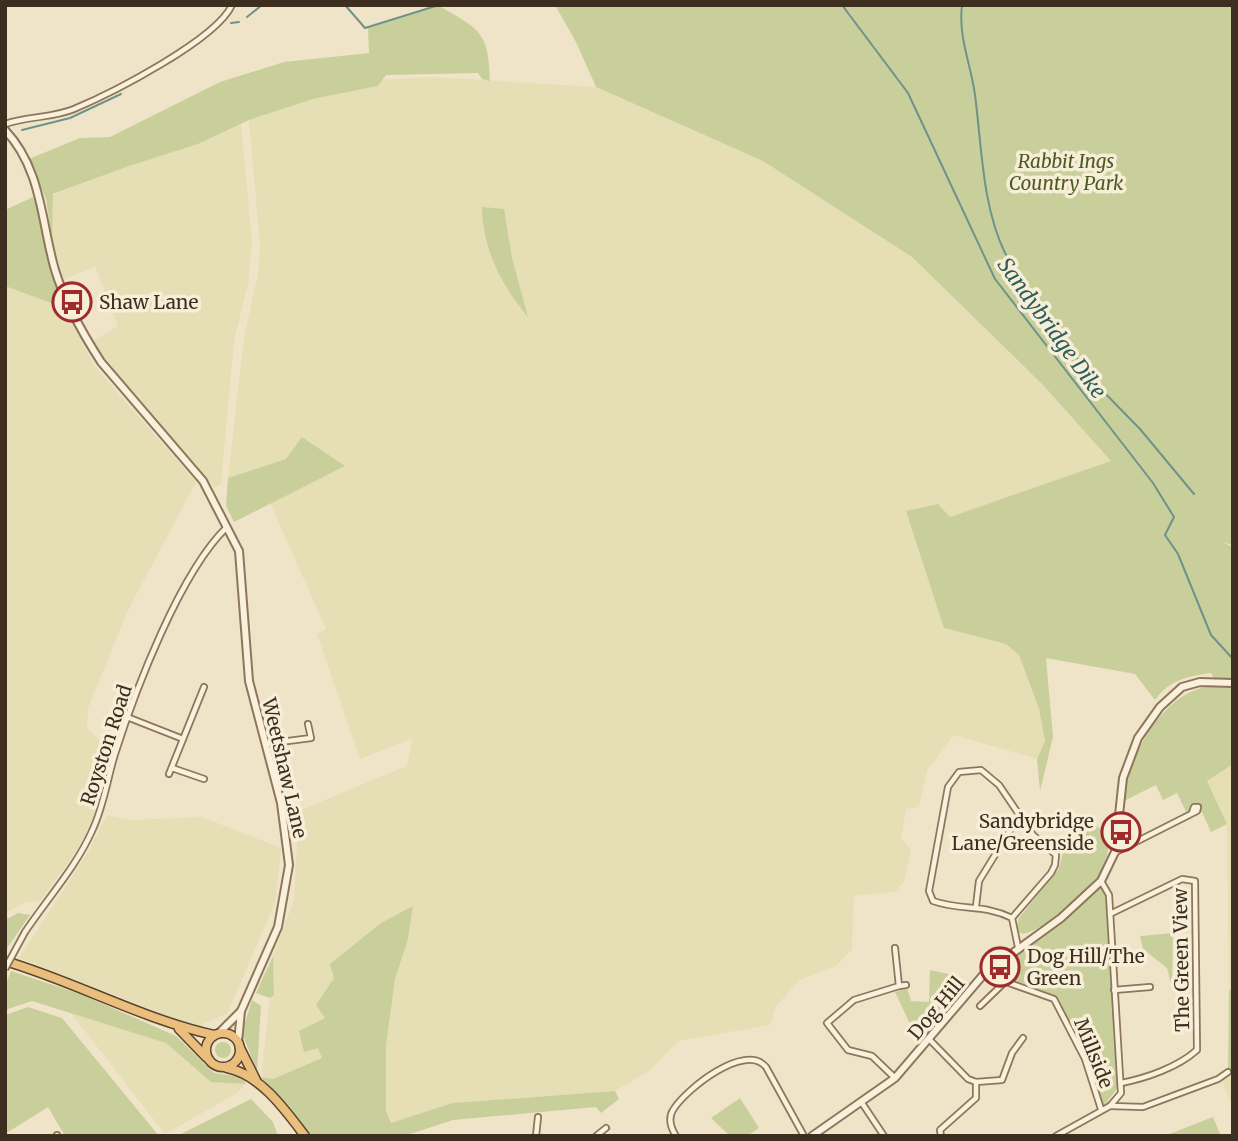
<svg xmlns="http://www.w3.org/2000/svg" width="1238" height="1141" font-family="Merriweather,serif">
	<rect width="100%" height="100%" fill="#f0e4c8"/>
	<g fill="#e6deb5">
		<path d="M431,77L596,87L763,161L912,257L1043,385L1112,462L949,517L944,628L1006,644L1019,655L1039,709L1045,742L1037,759L954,735L927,770L919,807L906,809L901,839L911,850L904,882L895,892L854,896L852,949L836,966L800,980L776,1006L770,1025L678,1041L650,1070L615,1091L452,1103L391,1123L386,1111V1046L395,979L408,939L413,906L335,978L318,1047L322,1058L273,1079L261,1077L270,998L274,995L273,956L294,900L297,844L291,814L407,766L412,739L360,759L317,634L326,629L270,503L344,465L286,459L228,478L244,337L258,274L260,246L249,120L313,99L378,86L382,80Z"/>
		<path d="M241,124L252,242L248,284L234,341L221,484L215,488L104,362L92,342L118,326L95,266L63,280L52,238L53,195L129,166L198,144Z"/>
		<path d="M5,286L67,309L94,366L196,482L127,612L88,708L87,728L111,752L95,813L80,846L40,901L26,902L5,913Z"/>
		<path d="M1233,764V990H1229L1227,824L1207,781Z"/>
		<path d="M107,815L128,820L202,817L281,848L275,903L227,1014L196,1027L19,958L88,852Z"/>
		<path d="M71,1013L166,1043L211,1082L246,1084L237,1093L165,1134Z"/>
		<path d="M1233,1070V1109L1222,1080Z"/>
	</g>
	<g fill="#c9cf9b">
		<path d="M555,5H1233V545L1222,542L1233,547V764L1207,781L1227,824L1211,832L1202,812L1189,818L1177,793L1163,800L1156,785L1122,802C1128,756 1166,684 1218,686L1211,673C1188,676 1169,680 1155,700L1135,674L1046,658L1053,737L1040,791L1037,759L1045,741L1039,709L1019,655L1006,644L944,628L906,511L938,504L950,517L1111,461L1043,385L912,257L763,161L596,87L576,42Z"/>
		<path d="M439,6C479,29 489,31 490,81L482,79L478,73L386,75L378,86L313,99L249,120L198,144L129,166L53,194L52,238L46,199L29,159L80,138L110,137L220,82L284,62L369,53L368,28Z"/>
		<path d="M33,197C45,234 53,272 67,309L5,286V210Z"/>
		<path d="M482,207L504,209L512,258L528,317C501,284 483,251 482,207Z"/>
		<path d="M302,437L345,466L234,522L226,506L228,478L286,459Z"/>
		<path d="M1083,813L1108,836C1110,845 1107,860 1103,868C1097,885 1035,939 1020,933L1017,927L1019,918L1059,868L1063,853L1058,847Z"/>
		<path d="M1101,881L1109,895L1121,1083L1101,1110L1085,1059L1055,999L984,974L1061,918Z"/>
		<path d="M413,906L408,939L395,979L386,1046V1111L391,1123L452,1103L615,1091L619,1099L601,1113L596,1107L453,1120L404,1136H309L261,1077L273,1079L322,1058L318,1048L304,1052L299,1031L325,1018L316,1005L334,978L330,964L381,923Z"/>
		<path d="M18,913L30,915L5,951V920Z"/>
		<path d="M1173,933L1172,988L1167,968L1143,949L1140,936Z"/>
		<path d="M273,956L274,995L270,998L256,993Z"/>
		<path d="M930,970L958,976L961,990L919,1043L895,992L907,988L911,1001L929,1002Z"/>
		<path d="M11,971L83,995L176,1036L214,1073L242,1077L246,1084L211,1082L166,1043L32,1001L5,1010V986Z"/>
		<path d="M1229,990H1233V1070L1228,1072Z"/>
		<path d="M252,1000L261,1006L257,1071L242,1033Z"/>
		<path d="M28,1007L62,1018L159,1136H65L48,1107L5,1134V1015Z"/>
		<circle cx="223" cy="1050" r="8"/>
		<path d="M740,1098L759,1128L747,1136H730L711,1118Z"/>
		<path d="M251,1099L273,1122L278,1136H177Z"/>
		<path d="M1213,1117L1221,1136H1164Z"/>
	</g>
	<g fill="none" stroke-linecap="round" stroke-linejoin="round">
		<g stroke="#6f938a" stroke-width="2">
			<path d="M345,5L365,28L439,5"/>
			<path d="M842,5L908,93L995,279L1153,483L1174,517L1165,535L1178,554L1211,635L1233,659"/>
			<path d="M962,5C958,38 971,64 975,95C982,148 982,205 1005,253L1091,379L1140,429L1194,494"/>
			<path d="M247,17L262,5"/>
			<path d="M231,23L239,22"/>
			<path d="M22,130L70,118L121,94"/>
		</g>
		<g stroke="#8d765c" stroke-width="8">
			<g id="minor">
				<path d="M5,124C28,116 53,118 74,109C112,93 216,40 232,5"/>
				<path d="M127,717L183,739"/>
				<path d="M265,744L311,738L308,724"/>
				<path d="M172,768L204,779"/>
				<path d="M169,774L204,687"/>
				<path d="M1116,852L1197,811L1198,807H1194L1192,813"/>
				<path d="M976,906L979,881L1014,824L1021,819"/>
				<path d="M1110,914L1182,879L1195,881L1197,1050C1178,1067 1147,1078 1121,1083"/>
				<path d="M1012,918C984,904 962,911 933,901L929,891L948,787L959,772L981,770L999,785L1033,835L1056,855L1055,865L1051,873L1012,918L1018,947"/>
				<path d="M25,932C47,899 76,867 92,831C104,806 107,780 115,754C135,691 180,572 227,527"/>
				<path d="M984,974L1054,999L1085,1059L1101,1109"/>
				<path d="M899,986L906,985"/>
				<path d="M1114,990L1150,987"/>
				<path d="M980,1006L1006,981"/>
				<path d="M929,1039L968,1079L976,1082"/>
				<path d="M895,1078L872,1056L848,1050L827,1023L854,1000L899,986L895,948"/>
				<path d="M976,1082L1002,1080L1012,1053L1023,1038"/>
				<path d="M862,1103L884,1136"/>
				<path d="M1110,1106L1143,1107L1218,1079L1228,1072"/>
				<path d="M57,1136V1135"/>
				<path d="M536,1136L538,1117"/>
				<path d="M596,1136L606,1128"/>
				<path d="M676,1136C671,1128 668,1118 673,1110C686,1089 745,1042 766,1067L804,1136"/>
				<path d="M941,1136L940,1130L976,1098V1082"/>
				<path d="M1056,1136L1110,1106L1121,1093L1109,895L1101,881"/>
			</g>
		</g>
		<g stroke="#8d765c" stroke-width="10">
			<g id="tertiary">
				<path d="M5,130C42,169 41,222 55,270C65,303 83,334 101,362L203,481L239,551L249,681L281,803L289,865L278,927L241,1011L238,1042"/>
				<path d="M219,1033L240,1012"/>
				<path d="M812,1136L895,1078L984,974L1061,918L1101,881L1115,852L1123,778L1138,738L1160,707L1182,687L1200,682L1233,683"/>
			</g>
		</g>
		<g stroke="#5b4430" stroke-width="11">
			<g id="trunk">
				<path d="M5,961C76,982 142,1019 214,1035"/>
				<path d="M179,1029L206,1057"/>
				<circle cx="223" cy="1050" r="17"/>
				<path d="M240,1048L256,1080"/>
				<path d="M227,1068C260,1074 286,1111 305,1136"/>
			</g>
		</g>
		<use href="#minor" stroke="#faf1dc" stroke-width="4.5"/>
		<use href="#tertiary" stroke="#faf1dc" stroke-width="6"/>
		<use href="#trunk" stroke="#eabe7c" stroke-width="8"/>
		<g stroke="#8d765c" stroke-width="8" stroke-linecap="butt">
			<path id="minor-bridge" d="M5,969L25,932"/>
		</g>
		<use href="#minor-bridge" stroke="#faf1dc" stroke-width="4.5"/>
	</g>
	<defs>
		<g id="bus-ring" transform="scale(2.0125)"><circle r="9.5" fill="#f7eed8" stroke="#9e2a2b" stroke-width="1.5"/><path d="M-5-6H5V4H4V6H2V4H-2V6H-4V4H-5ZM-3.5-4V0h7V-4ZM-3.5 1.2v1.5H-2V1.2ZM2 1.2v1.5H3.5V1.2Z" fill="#9e2a2b"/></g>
	</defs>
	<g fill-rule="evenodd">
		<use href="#bus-ring" x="72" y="302"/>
		<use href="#bus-ring" x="1121" y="832"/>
		<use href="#bus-ring" x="1000" y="967"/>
	</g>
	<g text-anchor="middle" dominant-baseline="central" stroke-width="7" stroke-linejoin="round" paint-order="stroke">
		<g font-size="19" font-style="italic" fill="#4d5a26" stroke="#f7eed8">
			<text x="1066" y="161">Rabbit Ings<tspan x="1066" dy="22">Country Park</tspan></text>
		</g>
		<g font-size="19" fill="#3d2e20" stroke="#f7eed8" text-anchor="start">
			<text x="99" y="302">Shaw Lane</text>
			<text x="1094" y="821" text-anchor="end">Sandybridge<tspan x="1094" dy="22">Lane/Greenside</tspan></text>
			<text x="1027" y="956">Dog Hill/The<tspan x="1027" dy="22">Green</tspan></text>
		</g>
		<g font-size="19" fill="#3d2e20" stroke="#f7eed8">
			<text transform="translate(106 745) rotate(-72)">Royston Road</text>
			<text transform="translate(285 768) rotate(77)">Weetshaw Lane</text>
			<text transform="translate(1181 960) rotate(-91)">The Green View</text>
			<text transform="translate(936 1008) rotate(-50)">Dog Hill</text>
			<text transform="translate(1094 1053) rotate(68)">Millside</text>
		</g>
		<g font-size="21" font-style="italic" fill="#2f5d5a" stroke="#f7eed8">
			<text transform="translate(1052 328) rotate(54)">Sandybridge Dike</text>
		</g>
	</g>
	<rect width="1238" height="1141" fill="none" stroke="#3d2e20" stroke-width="14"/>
</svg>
